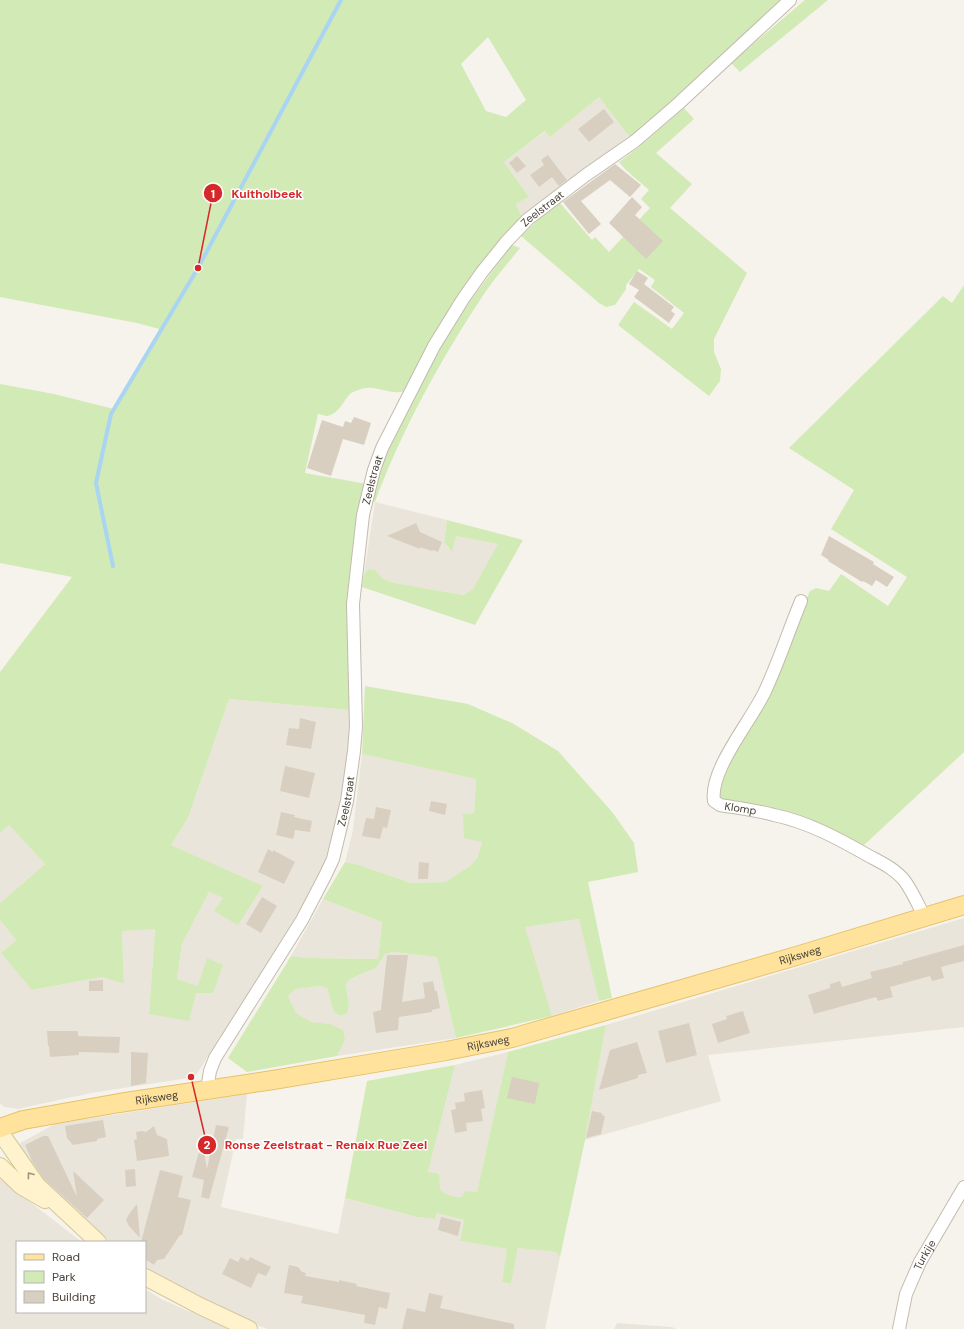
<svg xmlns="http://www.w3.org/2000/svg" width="964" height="1329" font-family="'DM Sans',sans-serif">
	<rect width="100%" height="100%" fill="#f6f3ec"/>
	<g fill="#eae5da">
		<path d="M599,97L631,139L523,219L516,204L529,197L504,162L546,131L550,137Z"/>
		<path d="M375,502L447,520L444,542L451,551L456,536L499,544L473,589L463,595L395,583L383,579L375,571L369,569L364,574Z"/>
		<path d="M229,699L349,710L350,742L339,822L323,873L195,1077L91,1093L18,1109L4,1107L0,1103V920L16,940L1,953L33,990L102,977L124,984L122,931L155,928L149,1013L196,993L198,986L177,979L182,944L209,892L223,898L215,911L263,887L171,845L188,818Z"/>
		<path d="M362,754L476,779L474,813L463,814L482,841L477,858L470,866L445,882L411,883L359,865L345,862L353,830Z"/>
		<path d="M9,825L45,864L0,903V833Z"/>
		<path d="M323,899L382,922L378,959L306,958L291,956Z"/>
		<path d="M964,918V1027L708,1055L721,1101L585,1140L606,1025Z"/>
		<path d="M580,919L599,1001L552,1016L524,927Z"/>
		<path d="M393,952L437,957L456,1038L337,1056L345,1040L330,1024L311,1022L296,1013L288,996L296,989L320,986L327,988L333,1010L339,1016L347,1014L349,1005L346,985L349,980L361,974L376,968L385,954Z"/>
		<path d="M508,1052L477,1192L456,1198L446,1194L440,1190L428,1172L455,1065Z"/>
		<path d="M247,1094L243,1139H236L221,1207L338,1234L345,1198L417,1217L435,1219L437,1213L464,1220L460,1241L508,1249L502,1282L511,1284L518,1248L556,1252L560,1257L545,1329H268L247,1322L195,1298L145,1267V1242H108L88,1227L41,1181L21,1150L20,1143L55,1124Z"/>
		<path d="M0,1179L82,1242H17V1312H145V1289L161,1299L229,1329H0Z"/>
		<path d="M617,1323L672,1327L676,1329H614Z"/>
	</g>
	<g fill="#d2eab5" fill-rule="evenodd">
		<path d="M0,0H787L631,139L599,97L550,137L545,131L504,162L529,197L516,204L523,219L405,391C390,396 376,384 361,389C358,390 352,392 350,394C343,401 339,414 327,416C325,416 320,414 318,414L305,473L367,484L350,653L349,710L229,699L188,818L171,845L263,886L238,925L214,911L223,898L209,892L182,944L177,979L198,986L207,958L223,965L213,993H196L189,1021L149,1014L155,929L122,931L124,984L102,977L32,990L1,953L16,940L0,920V903L45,864L9,825L0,833V672L72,577L0,563V384L54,394L114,409L163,330L137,323L0,297ZM488,37L526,100L506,117L486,111L461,64Z"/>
		<path d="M805,0H828L740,72L731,63Z"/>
		<path d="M684,108L694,119L656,153L692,184L670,208L747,273L714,339V352L721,369L720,381L709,396L618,325L634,302L672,329L684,313L651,287L655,280L639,269L626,285V289L615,305L606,307L599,303L521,236L540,218L560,203L592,240L595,237L609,252L650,208L641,199L649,190L626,170L619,162L639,147Z"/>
		<path d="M512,245L520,248C508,263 495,278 484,294C441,359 402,429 375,502L372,501L381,467L399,425L452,325Z"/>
		<path d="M964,285V752L863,846L722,801L719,796V782L810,591L816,588L829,591L841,574L888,606L907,577L831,529L854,490L789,448L943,296L952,303Z"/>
		<path d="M447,520L523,540L475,625L362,587L364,574L369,569L375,570L383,579L395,583L463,595L473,589L498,544L456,536L452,552L444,542Z"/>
		<path d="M365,686L468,704L512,723L558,751L613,813L634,843L638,872L588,882L612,998L599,1001L579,919L525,927L552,1016L456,1038L437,957L393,952L385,954L376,968L361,974L349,980L346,985L349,1005L347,1014L339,1016L333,1010L327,988L320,986L296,989L288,996L296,1013L311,1022L330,1024L343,1030L345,1040L337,1056L247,1072L228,1058L291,956L306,958L378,959L382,922L323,899L345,862L359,865L411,883L445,882L470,866L477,858L482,842L464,838L463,814L474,813L476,779L362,754Z"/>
		<path d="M606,1025L585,1140L560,1257L556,1252L518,1248L511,1284L502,1282L507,1249L460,1241L464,1220L437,1213L435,1219L417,1217L345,1198L367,1081L455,1065L428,1172L439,1174L440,1190C447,1194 453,1198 461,1197L466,1191L477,1192L508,1052Z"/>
	</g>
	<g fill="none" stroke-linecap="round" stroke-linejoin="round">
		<path stroke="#a9d4f2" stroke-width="4" d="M113,566L96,483L111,414L198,268L341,0"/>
	</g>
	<g fill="#d8cfc1">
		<path d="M604,109L614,122L589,142L578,129Z"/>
		<path d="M548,155L567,180L559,186L552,177L539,187L530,175L544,165L541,160Z"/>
		<path d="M517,156L526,166L517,173L509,163Z"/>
		<path d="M615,164L641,185L630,197L610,180L581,201L601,224L589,234L563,202Z"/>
		<path d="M632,197L642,207L635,215L663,241L646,259L609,223Z"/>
		<path d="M637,271L648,278L644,284L674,307L671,311L675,314L669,323L634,297L639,290L629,284Z"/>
		<path d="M354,417L371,423L364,445L343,439L331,476L307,468L322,420L343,427L345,421L351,423Z"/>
		<path d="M416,523L420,532L442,542L438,552L433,550L432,551L420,547V549L387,536Z"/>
		<path d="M829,536L874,562L873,564L894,577L887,587L876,580L872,586L863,581L862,582L828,561L829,560L821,555Z"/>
		<path d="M300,718L316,722L311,749L286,745L289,728L299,729Z"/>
		<path d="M285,766L315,773L309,798L280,791Z"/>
		<path d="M431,801L447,804L445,815L429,811Z"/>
		<path d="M376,807L391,810L387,828L383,827L380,839L362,836L366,818L374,819Z"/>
		<path d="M281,812L295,815L294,817L312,821L310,832L295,830L293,839L276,835Z"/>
		<path d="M268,849L273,852V850L295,862L284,884L258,872Z"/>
		<path d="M419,862L429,863L428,879H418Z"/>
		<path d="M262,897L277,906L261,933L246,924Z"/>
		<path d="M964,945V961L941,967L944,978L932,981L930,976L890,987L893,997L878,1001L876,997L814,1014L808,995L830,988V984L840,981L842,987L872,978L870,972L903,964V962Z"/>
		<path d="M387,955H408L402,1002L425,998L423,983L433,981L435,991H437L440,1008L432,1010V1012L399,1017L398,1030L376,1033L373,1012L381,1010Z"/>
		<path d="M103,980V991H89V981Z"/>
		<path d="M743,1011L750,1033L718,1043L712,1024L727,1019L726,1016Z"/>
		<path d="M689,1023L697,1055L666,1063L658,1031Z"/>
		<path d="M47,1031H78V1036L120,1037L119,1053L79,1052V1055L50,1057L49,1046H48Z"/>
		<path d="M637,1042L647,1073L638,1075V1078L599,1090L610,1050Z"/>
		<path d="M131,1052L148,1053L146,1083L131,1086Z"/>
		<path d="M512,1077L539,1083L535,1104L507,1098Z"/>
		<path d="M482,1090L485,1108L481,1109L483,1121L466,1123L467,1131L455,1133L451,1110L456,1109L455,1103L465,1101L464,1093Z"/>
		<path d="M592,1111L602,1113V1115L605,1116L601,1134L586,1138Z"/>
		<path d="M103,1120L106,1137L97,1139V1141L73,1145L67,1138L65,1126Z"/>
		<path d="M216,1125L229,1127L209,1199L201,1197L204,1180L192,1177L202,1141L207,1169Z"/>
		<path d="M154,1126L157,1135L167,1139L169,1156L137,1161L134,1140L137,1139L136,1132L142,1131L146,1132Z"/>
		<path d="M43,1136H48L77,1197L73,1171L104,1200L87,1218L44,1179L32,1161L25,1145Z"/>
		<path d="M135,1169L136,1186L126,1187L125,1170Z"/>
		<path d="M160,1170L183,1176L178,1197L191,1200L182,1235H180L164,1259L157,1260L154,1265L145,1259V1242H141Z"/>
		<path d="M137,1204L140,1238L129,1226L126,1220L129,1214Z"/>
		<path d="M441,1217L461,1222L458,1236L438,1230Z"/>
		<path d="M241,1257L248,1261L250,1257L271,1267L266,1276L258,1273L251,1288L222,1274L230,1258L238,1262Z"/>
		<path d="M289,1265L298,1267L302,1272L306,1273L305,1276L339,1282V1280L357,1284L356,1286L390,1293L387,1309L379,1307L375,1325L364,1323L365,1315L301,1303L303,1296L284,1293Z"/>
		<path d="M429,1293L443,1296L440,1308L514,1324V1329H402L407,1308L425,1312Z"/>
	</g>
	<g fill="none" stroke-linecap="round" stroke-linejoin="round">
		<g stroke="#c2bbae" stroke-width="14">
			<g id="minor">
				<path id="s1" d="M801,601C789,630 779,661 766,689C753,719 709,769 714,801L720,805C738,808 756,810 774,815C808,822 839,839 869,856C882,863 895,869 904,880C913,892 918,905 925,918"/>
				<path id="s2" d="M207,1090L210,1071L215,1058L302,920L325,876L333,859L347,801L354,751L356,726L353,604L363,515L374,470L382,448L434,346L463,299L482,272L507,241L528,219L586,175L635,141L678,104L790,0"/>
				<path id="s3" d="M899,1329L906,1294L920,1262L964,1187"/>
			</g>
		</g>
		<g stroke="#d6c79b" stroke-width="18">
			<g id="secondary">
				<path d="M0,1132L37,1185L98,1242"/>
				<path d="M0,1166L21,1186L45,1200"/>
				<path d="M145,1277L200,1306L249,1329"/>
			</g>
		</g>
		<g stroke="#e6c16a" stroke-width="20">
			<g id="primary">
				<path id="s4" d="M0,1128L23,1120L119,1103L273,1080L446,1051L512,1038L793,957L964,905"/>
			</g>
		</g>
		<use href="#minor" stroke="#fff" stroke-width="12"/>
		<use href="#secondary" stroke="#fff3cd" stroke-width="16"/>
		<use href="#primary" stroke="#ffe39c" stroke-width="18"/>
	</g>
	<defs><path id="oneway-chevron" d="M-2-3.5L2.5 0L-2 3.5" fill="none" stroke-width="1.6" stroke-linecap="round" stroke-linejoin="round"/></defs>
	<use stroke="#9c937c" href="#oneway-chevron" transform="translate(30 1175) rotate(-127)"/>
	<g text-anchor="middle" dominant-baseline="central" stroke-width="3" stroke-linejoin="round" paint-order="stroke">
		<g font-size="11" fill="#4b4439" stroke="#fff">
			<text stroke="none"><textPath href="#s2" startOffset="972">Zeelstraat</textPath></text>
			<text stroke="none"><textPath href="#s2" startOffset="648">Zeelstraat</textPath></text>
			<text stroke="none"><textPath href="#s2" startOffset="324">Zeelstraat</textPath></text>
			<text stroke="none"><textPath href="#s1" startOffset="248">Klomp</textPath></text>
			<text stroke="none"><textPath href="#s4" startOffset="820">Rijksweg</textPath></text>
			<text stroke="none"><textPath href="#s4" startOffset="496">Rijksweg</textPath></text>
			<text stroke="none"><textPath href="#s4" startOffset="160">Rijksweg</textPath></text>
			<text stroke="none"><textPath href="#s3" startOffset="79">Turkije</textPath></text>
		</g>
	</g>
	<path fill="none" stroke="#d62828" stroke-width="1.5" d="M198 268L213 193M191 1077L207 1145"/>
	<g fill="#d62828" stroke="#fff" stroke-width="1.5">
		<circle cx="198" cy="268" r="4"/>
		<circle cx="191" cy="1077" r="4"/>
		<circle cx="213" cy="193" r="10"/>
		<circle cx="207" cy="1145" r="10"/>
	</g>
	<g font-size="12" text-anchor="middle" font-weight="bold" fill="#fff">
		<text x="213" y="198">1</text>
		<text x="207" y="1149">2</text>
	</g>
	<g font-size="12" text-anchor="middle" font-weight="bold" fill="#d62828" stroke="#fff" stroke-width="3" stroke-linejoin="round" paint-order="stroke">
		<text x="267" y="198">Kuitholbeek</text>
		<text x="326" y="1149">Ronse Zeelstraat - Renaix Rue Zeel</text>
	</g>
	<rect x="16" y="1241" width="130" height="72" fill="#ffffff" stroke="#b7b4b0"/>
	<rect x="24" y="1254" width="20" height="6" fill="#ffe39c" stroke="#b7b4b0"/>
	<text x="52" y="1261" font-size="12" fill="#4b4439">Road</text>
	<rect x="24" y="1271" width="20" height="12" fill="#d2eab5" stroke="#b7b4b0"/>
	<text x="52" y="1281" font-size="12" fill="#4b4439">Park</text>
	<rect x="24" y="1291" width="20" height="12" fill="#d8cfc1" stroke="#b7b4b0"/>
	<text x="52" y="1301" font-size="12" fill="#4b4439">Building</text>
</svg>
